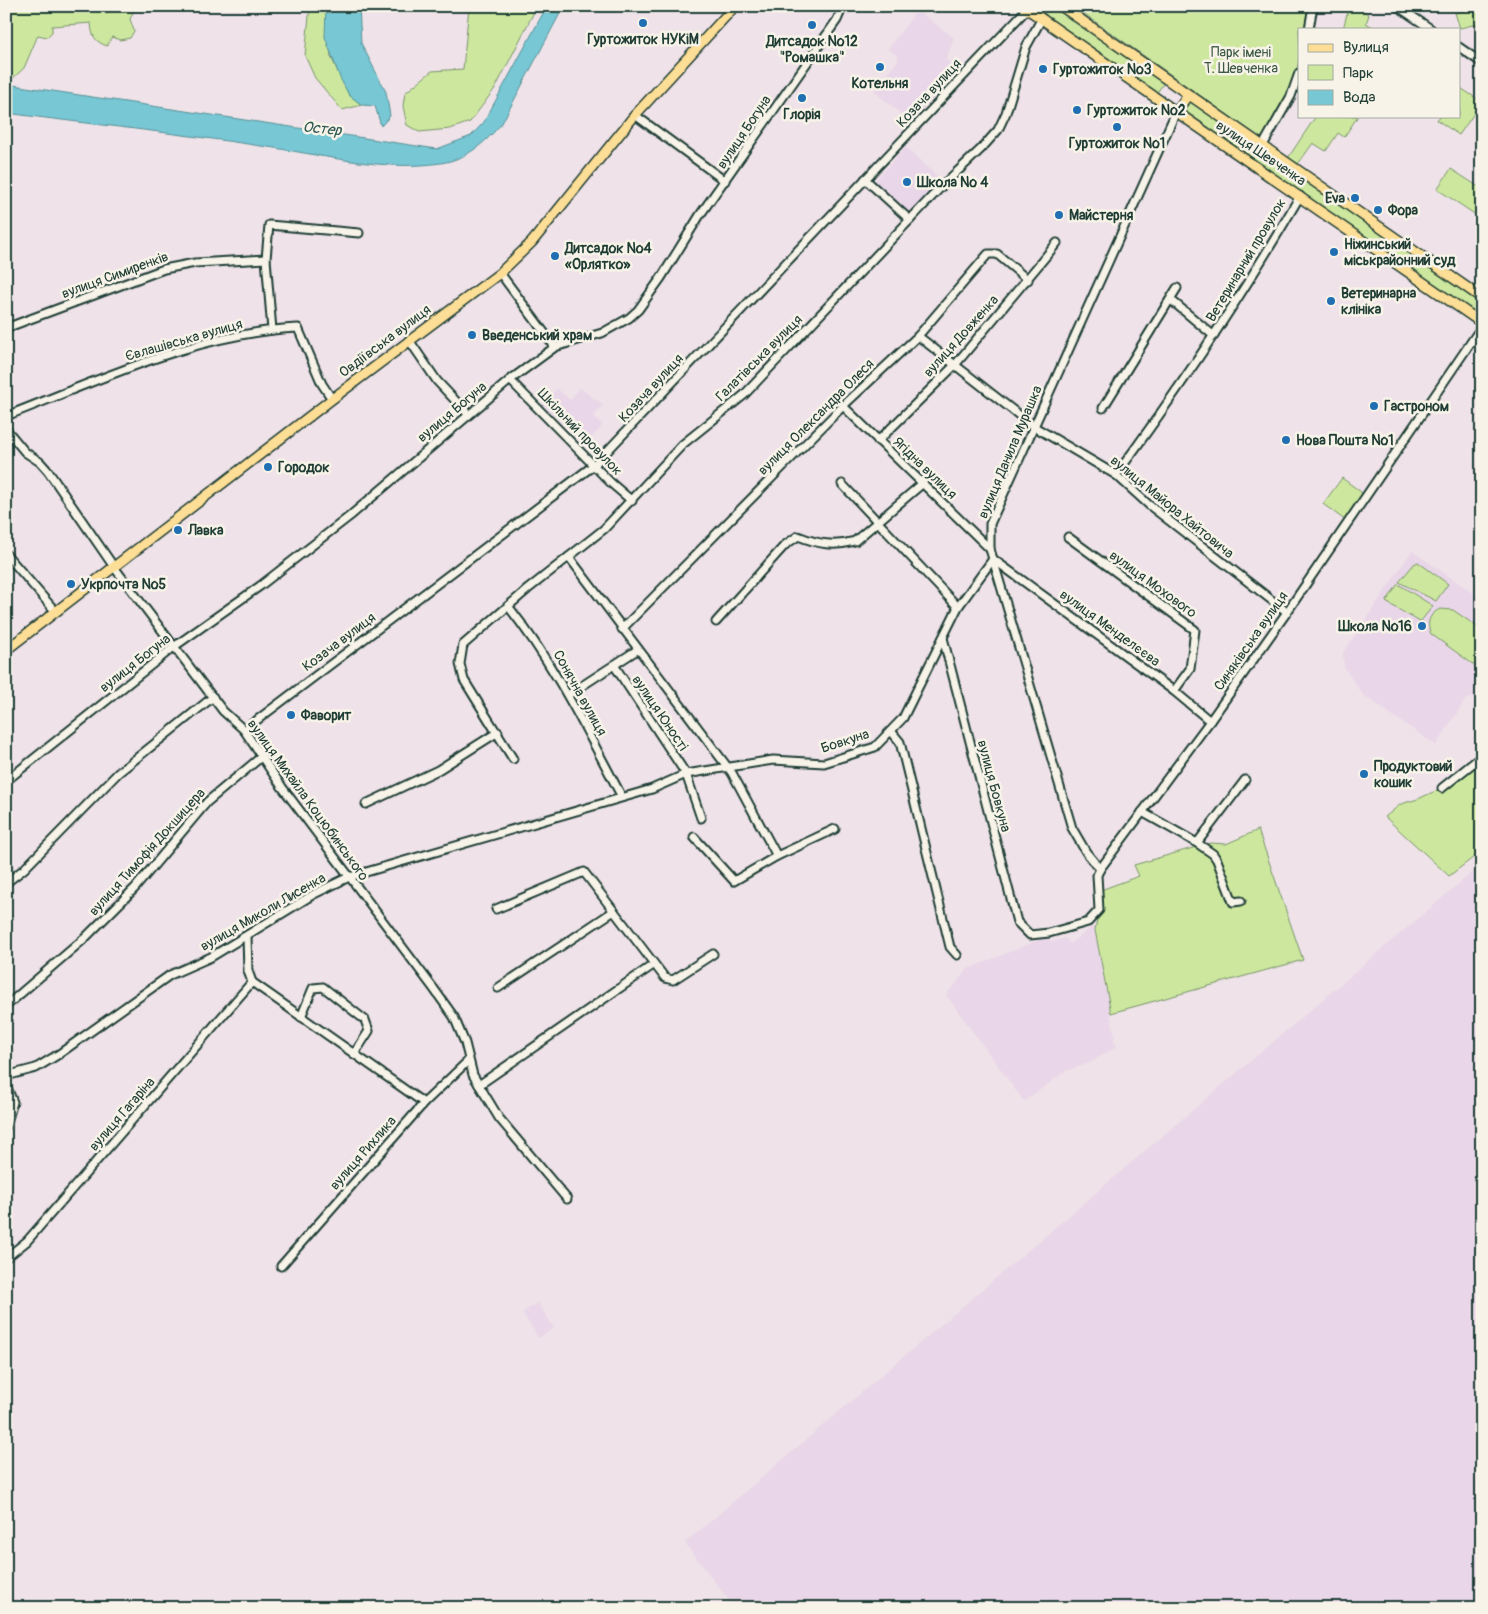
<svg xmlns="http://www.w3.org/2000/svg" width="1488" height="1614" font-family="Pangolin,sans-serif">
	<rect width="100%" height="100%" fill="#efe2e8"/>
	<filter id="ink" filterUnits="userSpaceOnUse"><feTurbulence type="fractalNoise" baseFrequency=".02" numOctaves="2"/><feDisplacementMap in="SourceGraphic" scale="10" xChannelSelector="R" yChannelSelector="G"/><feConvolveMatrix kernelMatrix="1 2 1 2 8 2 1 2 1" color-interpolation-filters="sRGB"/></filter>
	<g filter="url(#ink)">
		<g fill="#e9d6e8">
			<path d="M917,10L954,38L946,59L958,71L911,122L874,91L898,60V56L888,49Z"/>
			<path d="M906,147L941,180L910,214L873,183Z"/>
			<path d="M580,388L603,405L593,417L602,424L601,428L584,445L586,442L583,439L580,440L542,404L557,389L570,400Z"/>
			<path d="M1412,551L1482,599V696L1466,699L1436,745L1363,695L1344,667L1343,653Z"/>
			<path d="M1482,864V1608H735L685,1543Z"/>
			<path d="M1092,927L1095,930L1115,1038L1113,1041L1117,1046L1090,1063L1066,1071L1024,1101L946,995L968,969L1046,937L1052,942L1065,938L1070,944Z"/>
			<path d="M538,1303L554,1328L539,1338L522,1313Z"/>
		</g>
		<g fill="#cde89e" stroke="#769269">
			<path d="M6,6H104L107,13L116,6L121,10L130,6L134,10L130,19L134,31L130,38L120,40L112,37L107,46C94,41 92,36 91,23L52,26V32L47,37L38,35L24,68L11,80L6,79Z"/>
			<path d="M310,6H326L331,57L349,95L362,105L342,110L315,78L305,56Z"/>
			<path d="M469,6H537L496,87L470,122L450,129L419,132L407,125L403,106L405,93L432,71L463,69Z"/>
			<path d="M1034,6H1056L1165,81L1156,94L1032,9Z"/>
			<path d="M1073,6H1258C1271,14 1280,10 1293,6C1298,5 1305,6 1310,6L1306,29H1299C1299,39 1301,50 1299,60C1294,89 1277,115 1262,139Z"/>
			<path d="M1349,6H1359L1369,15L1366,23L1376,29H1343Z"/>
			<path d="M1454,6H1482V23L1460,28L1455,13L1464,11L1463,7Z"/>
			<path d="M1459,87L1482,102L1459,135L1437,120L1440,116H1459Z"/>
			<path d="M1189,99L1482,301L1481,317L1181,111Z"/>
			<path d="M1316,116H1358L1344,137L1338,133L1326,151L1313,143L1298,164L1288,158Z"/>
			<path d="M1451,169L1482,189V219L1437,189Z"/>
			<path d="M1342,478L1365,495L1346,521L1323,504Z"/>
			<path d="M1418,562L1448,584L1436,601L1399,582L1414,564Z"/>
			<path d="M1398,584L1433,606L1420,622L1386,602Z"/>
			<path d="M1440,609L1453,610L1482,630V667L1474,665L1431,634C1426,623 1429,614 1440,609Z"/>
			<path d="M1482,756V851L1449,876L1385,817L1401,804L1418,799L1442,788Z"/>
			<path d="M1258,830L1303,960L1111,1013L1095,930L1099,910L1098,891L1139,876L1134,865L1210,843L1226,844Z"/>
		</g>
		<g fill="#78c7d5" stroke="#549095">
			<path d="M326,6H359L361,43L386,92L390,116L381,126L375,106L362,105L349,95L340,78L325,37Z"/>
			<path d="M547,6H564L502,123C485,143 467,159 441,163C381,172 320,154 261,146C176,133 91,124 6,113V84L437,149L471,136L484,122Z"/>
			<path d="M1258,6H1293L1275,12Z"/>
		</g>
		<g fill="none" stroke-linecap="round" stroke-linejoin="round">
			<g stroke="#1f3d34" stroke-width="11">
				<g id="minor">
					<path d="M1397,6L1431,29"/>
					<path d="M1309,29L1313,6"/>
					<path d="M1459,47L1482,63"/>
					<path d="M635,115L725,181"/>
					<path d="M1262,147L1291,96L1299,73"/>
					<path d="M865,179L910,220"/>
					<path d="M500,273L555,347"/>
					<path d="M1171,300L1214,336"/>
					<path d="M6,328L164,269L195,263L266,259"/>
					<path d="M272,330L266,259L269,225L359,233"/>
					<path d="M918,336L1033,426L1116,475L1149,505L1287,612"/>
					<path d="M409,340L437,381L468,414"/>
					<path d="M510,380L611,483L632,501"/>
					<path d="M843,406L990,549"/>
					<path d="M1103,408L1177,288"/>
					<path d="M6,416C100,380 197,333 298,328L322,384L332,399"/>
					<path d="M6,429L25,452L40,462L48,471L114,567L223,711L244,730L282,787L434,989L454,1017L465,1043L473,1075L499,1118L567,1199"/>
					<path d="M878,441L955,365L1057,243"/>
					<path d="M1116,475C1182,385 1244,293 1300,196"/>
					<path d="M842,484L958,607"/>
					<path d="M1068,537L1195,630L1190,669L1174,691"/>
					<path d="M6,554L56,612"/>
					<path d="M569,557L732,773L777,856"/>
					<path d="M508,606C555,665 587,732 622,797"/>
					<path d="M716,622L785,545L798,536C818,544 834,547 855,541L923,483"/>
					<path d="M622,629L843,406L918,336L988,254H997L1028,280"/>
					<path d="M943,638L1017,922L1030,935L1049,933L1088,922L1099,910L1097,875L1100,869L1210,721L1287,612L1482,326"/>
					<path d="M614,665L686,774L701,818"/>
					<path d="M568,695L637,650"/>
					<path d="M244,730L594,465L1027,9"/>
					<path d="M891,731L900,742L950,947L957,955"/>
					<path d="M513,759L464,680L460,664L463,645L528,589L604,529L683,444L744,395L940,188L981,149L998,130L1006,113L1026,47L1042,18"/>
					<path d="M6,781L175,646L260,586L350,516L510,380L555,347L602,333L629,318L638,310L661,278L700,215L837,20L843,6"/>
					<path d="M1442,788L1482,756"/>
					<path d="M366,804L438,770L498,732"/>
					<path d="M1142,812L1197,843L1245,780"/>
					<path d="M694,837L734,881L777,856L835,829"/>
					<path d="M1197,843L1213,854L1217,860L1233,902L1241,901"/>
					<path d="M1100,869L1086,852L1072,828L990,549V524L1176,112"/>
					<path d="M6,883L24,869L118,773L213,697"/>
					<path d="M496,909L584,872L665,978L673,980L713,954"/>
					<path d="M247,936L248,971L252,982L424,1103"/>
					<path d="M498,988L614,911"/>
					<path d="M6,1006L85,938L135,888L207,802L261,757"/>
					<path d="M301,1017L313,988L323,987L365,1020L369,1031L354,1054"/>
					<path d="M6,1076L36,1068L59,1054L170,975L211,957L314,894L349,877L652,789L686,774L773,760L824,763L875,747L903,718L958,607L993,559L1174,691L1210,721"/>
					<path d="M6,1085L13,1102L6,1126"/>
					<path d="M479,1085L653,965"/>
					<path d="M6,1258L27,1241L252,982"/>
					<path d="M281,1266L424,1103L468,1061"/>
				</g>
			</g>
			<g stroke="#1f3d34" stroke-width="12">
				<g id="major">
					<path d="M1023,6L1482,323"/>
					<path d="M1061,6L1482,298"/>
					<path d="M1176,112L1188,95"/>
					<path d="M6,650L332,399L500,273L532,242L635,115L735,6"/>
				</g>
			</g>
			<use href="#minor" stroke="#f7f3e8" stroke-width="7"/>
			<use href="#major" stroke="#fdde96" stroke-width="9"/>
		</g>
	</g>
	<g fill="#1f6fb2" stroke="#f7f3e8" stroke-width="2">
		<circle cx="643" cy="23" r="5"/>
		<circle cx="812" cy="25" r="5"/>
		<circle cx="880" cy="67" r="5"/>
		<circle cx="1043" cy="69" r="5"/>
		<circle cx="802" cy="98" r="5"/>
		<circle cx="1077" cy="110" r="5"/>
		<circle cx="1117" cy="127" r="5"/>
		<circle cx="907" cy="182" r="5"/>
		<circle cx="1355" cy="198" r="5"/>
		<circle cx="1378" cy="210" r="5"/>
		<circle cx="1059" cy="215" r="5"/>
		<circle cx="1334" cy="252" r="5"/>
		<circle cx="555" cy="256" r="5"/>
		<circle cx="1331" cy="301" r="5"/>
		<circle cx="472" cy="335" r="5"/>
		<circle cx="1374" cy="406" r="5"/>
		<circle cx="1286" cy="440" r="5"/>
		<circle cx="268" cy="467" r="5"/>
		<circle cx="178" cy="530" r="5"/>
		<circle cx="71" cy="584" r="5"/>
		<circle cx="1422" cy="626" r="5"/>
		<circle cx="291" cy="715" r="5"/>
		<circle cx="1364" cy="774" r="5"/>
	</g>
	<g text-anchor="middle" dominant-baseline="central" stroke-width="5" stroke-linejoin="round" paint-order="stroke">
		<g font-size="14" font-weight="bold" fill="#1f3d34" stroke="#f7f3e8" text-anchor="start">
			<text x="643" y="39" text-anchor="middle">Гуртожиток НУКіМ</text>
			<text x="812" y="41" text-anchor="middle">Дитсадок №12<tspan x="812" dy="16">"Ромашка"</tspan></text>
			<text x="1053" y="69">Гуртожиток №3</text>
			<text x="880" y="83" text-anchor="middle">Котельня</text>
			<text x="1087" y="110">Гуртожиток №2</text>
			<text x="802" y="114" text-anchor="middle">Глорія</text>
			<text x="1117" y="143" text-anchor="middle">Гуртожиток №1</text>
			<text x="917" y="182">Школа № 4</text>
			<text x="1345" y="198" text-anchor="end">Eva</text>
			<text x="1388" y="210">Фора</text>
			<text x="1069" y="215">Майстерня</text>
			<text x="1344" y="244">Ніжинський<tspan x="1344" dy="16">міськрайонний суд</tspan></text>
			<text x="565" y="248">Дитсадок №4<tspan x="565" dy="16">«Орлятко»</tspan></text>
			<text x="1341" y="293">Ветеринарна<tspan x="1341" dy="16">клініка</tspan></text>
			<text x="482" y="335">Введенський храм</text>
			<text x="1384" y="406">Гастроном</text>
			<text x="1296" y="440">Нова Пошта №1</text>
			<text x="278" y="467">Городок</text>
			<text x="188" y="530">Лавка</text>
			<text x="81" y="584">Укрпочта №5</text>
			<text x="1412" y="626" text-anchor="end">Школа №16</text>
			<text x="301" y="715">Фаворит</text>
			<text x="1374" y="766">Продуктовий<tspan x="1374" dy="16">кошик</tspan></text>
		</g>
		<g font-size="14" fill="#395744" stroke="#f7f3e8">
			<text x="1241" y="52">Парк імені<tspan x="1241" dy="16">Т. Шевченка</tspan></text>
		</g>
		<g font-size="14" fill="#1f3d34" stroke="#f7f3e8">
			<text transform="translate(929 93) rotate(-47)">Козача вулиця</text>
			<text transform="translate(744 132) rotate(-56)">вулиця Богуна</text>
			<text transform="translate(1261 153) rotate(34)">вулиця Шевченка</text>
			<text transform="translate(1246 260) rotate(-59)">Ветеринарний провулок</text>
			<text transform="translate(115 275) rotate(-20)">вулиця Симиренків</text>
			<text transform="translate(961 336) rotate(-48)">вулиця Довженка</text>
			<text transform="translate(184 340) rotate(-16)">Євлашівська вулиця</text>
			<text transform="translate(385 341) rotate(-37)">Овдіївська вулиця</text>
			<text transform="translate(759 358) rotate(-45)">Галатівська вулиця</text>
			<text transform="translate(651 388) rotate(-47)">Козача вулиця</text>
			<text transform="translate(452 412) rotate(-40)">вулиця Богуна</text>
			<text transform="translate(816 417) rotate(-45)">вулиця Олександра Олеся</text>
			<text transform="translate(580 432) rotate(46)">Шкільний провулок</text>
			<text transform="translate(1010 452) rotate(-67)">вулиця Данила Мурашка</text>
			<text transform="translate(925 468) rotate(44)">Ягідна вулиця</text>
			<text transform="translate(1172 507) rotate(39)">вулиця Майора Хайтовича</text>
			<text transform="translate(1153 584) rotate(36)">вулиця Мохового</text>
			<text transform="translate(1110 628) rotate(36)">вулиця Менделєєва</text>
			<text transform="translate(1251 641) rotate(-55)">Синяківська вулиця</text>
			<text transform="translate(339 642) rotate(-37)">Козача вулиця</text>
			<text transform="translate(135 663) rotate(-38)">вулиця Богуна</text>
			<text transform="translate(580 693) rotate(61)">Сонячна вулиця</text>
			<text transform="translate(660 713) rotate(56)">вулиця Юності</text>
			<text transform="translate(845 741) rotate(-18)">Бовкуна</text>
			<text transform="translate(994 786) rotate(75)">вулиця Бовкуна</text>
			<text transform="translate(308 800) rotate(54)">вулиця Михайла Коцюбинського</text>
			<text transform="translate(147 852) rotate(-48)">вулиця Тимофія Докшицера</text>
			<text transform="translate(263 912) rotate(-30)">вулиця Миколи Лисенка</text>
			<text transform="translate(122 1114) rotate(-49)">вулиця Гагаріна</text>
			<text transform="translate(363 1153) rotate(-49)">вулиця Рихлика</text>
		</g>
		<g font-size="15" font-style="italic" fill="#315954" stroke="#f7f3e8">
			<text transform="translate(322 129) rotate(6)">Остер</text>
		</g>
	</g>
	<rect width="1488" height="1614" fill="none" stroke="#f7f3e8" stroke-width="25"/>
	<rect x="12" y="12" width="1463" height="1589" fill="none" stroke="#1f3d34" stroke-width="2" filter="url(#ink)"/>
	<rect x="1298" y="28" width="162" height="90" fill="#f7f3e8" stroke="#a1aaa0"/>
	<rect x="1308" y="44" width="25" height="8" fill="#fdde96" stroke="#a1aaa0"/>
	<text x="1343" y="52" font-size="15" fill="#1f3d34">Вулиця</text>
	<rect x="1308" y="65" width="25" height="15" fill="#cde89e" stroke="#a1aaa0"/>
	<text x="1343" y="78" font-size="15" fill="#1f3d34">Парк</text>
	<rect x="1308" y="90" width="25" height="15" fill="#78c7d5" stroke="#a1aaa0"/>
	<text x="1343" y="102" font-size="15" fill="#1f3d34">Вода</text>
</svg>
